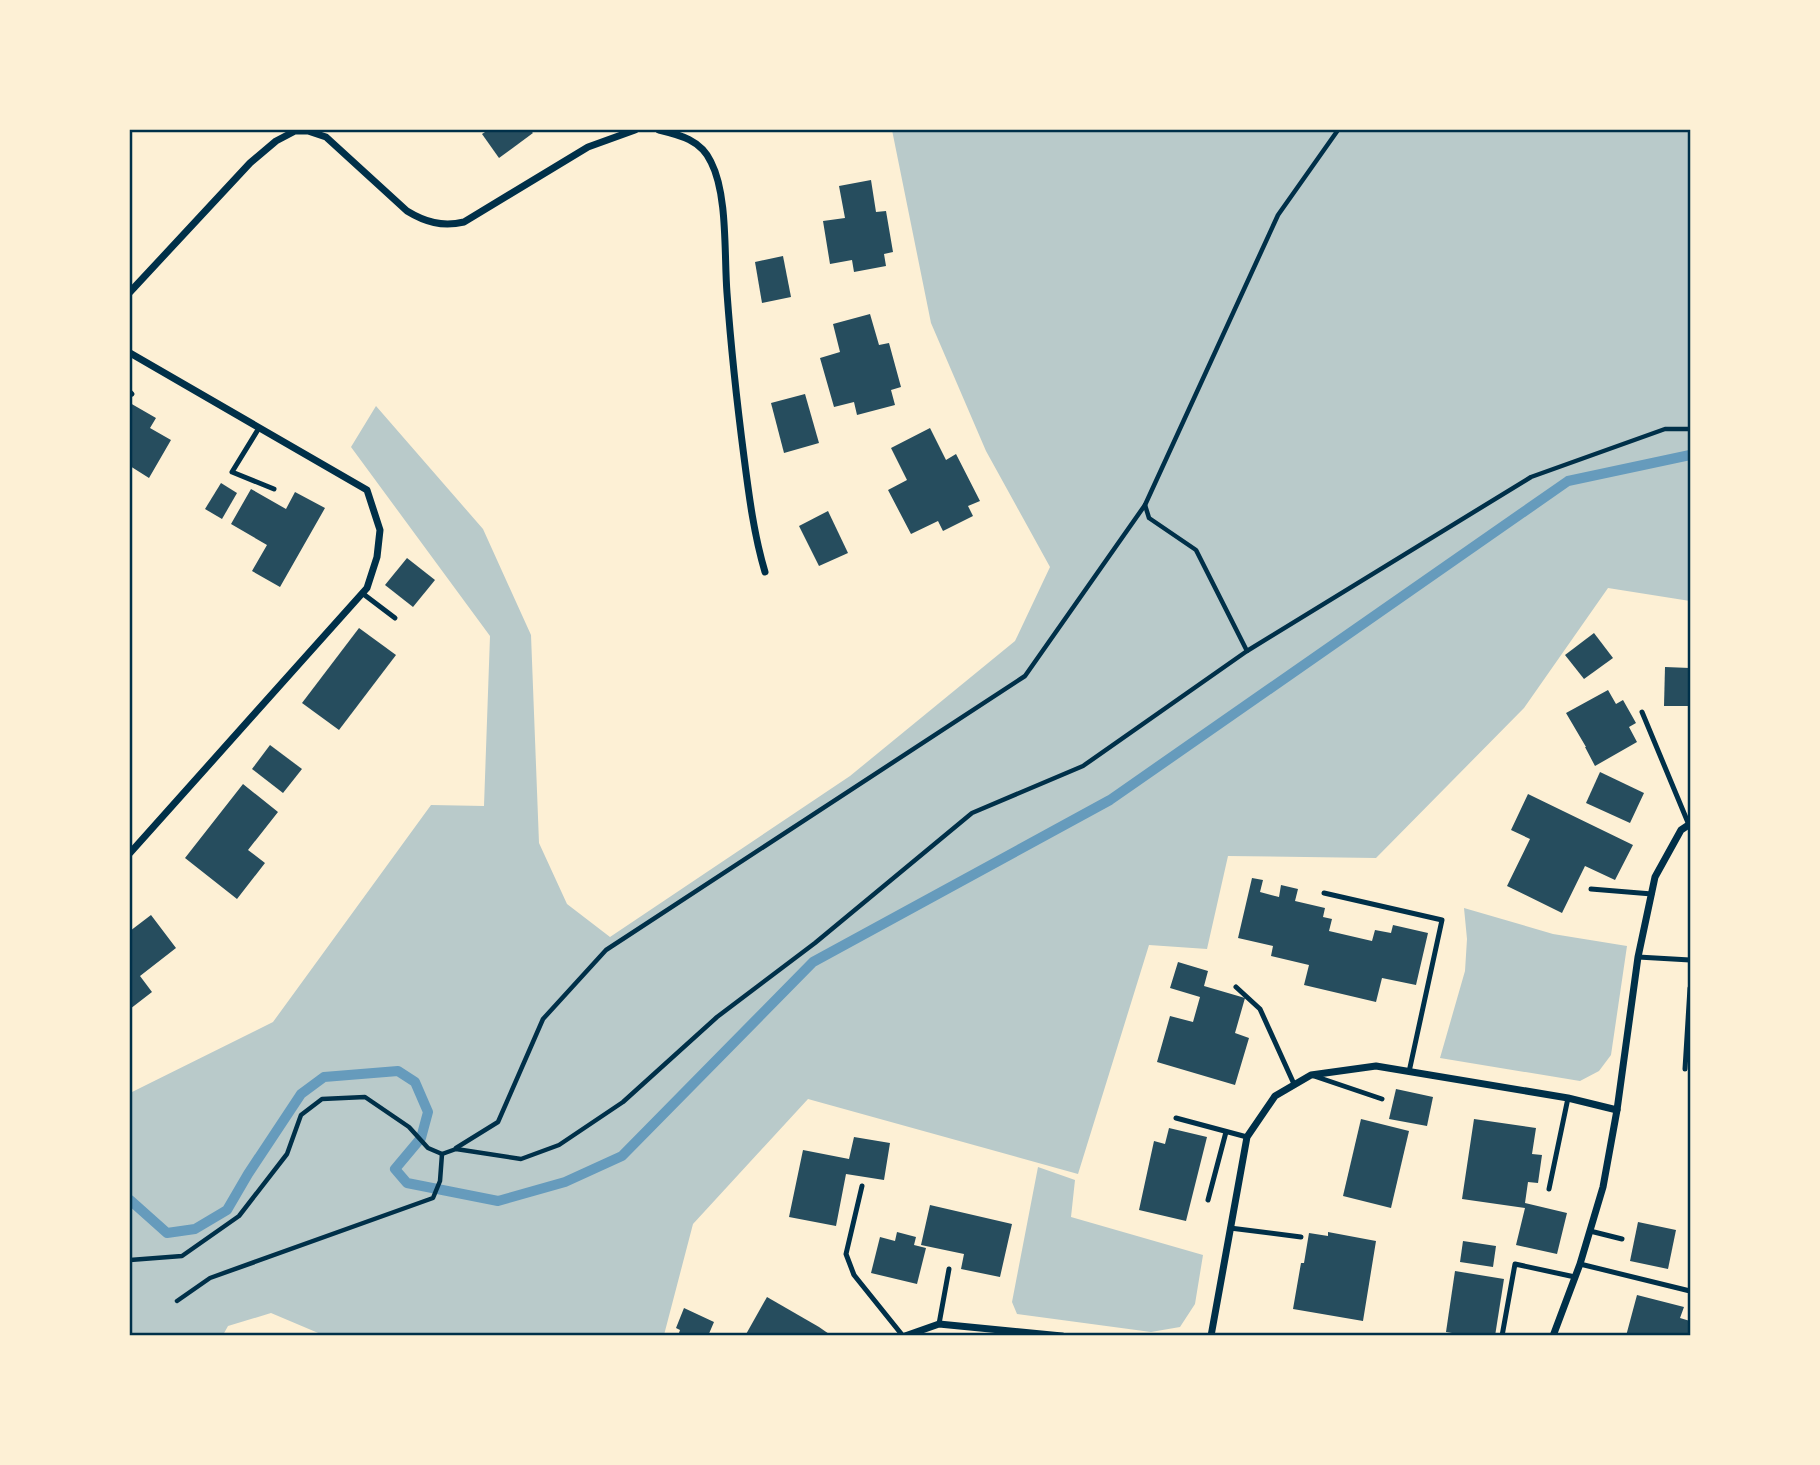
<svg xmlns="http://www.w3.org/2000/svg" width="1820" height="1465" font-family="Mulish,sans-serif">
	<rect width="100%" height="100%" fill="#fdf0d5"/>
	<g fill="#b9caca">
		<path d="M892,130H1690V601L1608,588L1524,708L1376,858L1228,856L1207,949L1149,945L1078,1174L808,1099L693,1224L664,1335H323L271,1313L228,1326L223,1335L130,1336V1093L273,1022L431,805L484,806L490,636L351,447L376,406L483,529L531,635L539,843L567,904L610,937L850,776L1015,641L1050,567L986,451L931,323Z"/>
		<path d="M1464,908L1553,934L1627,946L1611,1055L1599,1071L1580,1081L1440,1058L1465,971L1467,939Z"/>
		<path d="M1038,1167L1075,1180L1071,1217L1203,1255L1195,1304L1180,1327L1151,1332L1017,1314L1012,1302Z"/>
	</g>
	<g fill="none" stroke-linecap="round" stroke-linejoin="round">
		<path stroke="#669bbc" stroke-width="10" d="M130,1200L167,1233L195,1229L227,1210L248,1174L301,1094L324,1077L398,1071L415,1082L428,1112L421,1138L395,1169L407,1183L498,1201L565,1182L622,1156L813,962L1110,800L1568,481L1690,455"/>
	</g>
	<g fill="#264d5e">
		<path d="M488,130H530L533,133L499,158L482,134Z"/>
		<path d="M871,180L876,212L886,211L893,252L884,254L886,266L854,272L852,260L830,264L823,221L845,218L839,186Z"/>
		<path d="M783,256L791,297L762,303L755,262Z"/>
		<path d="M870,314L879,345L889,343L901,387L891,390L895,405L857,415L854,402L834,407L820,358L840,352L833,324Z"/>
		<path d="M805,394L819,443L784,453L771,403Z"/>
		<path d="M130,403L156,418L150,428L171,440L149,478L130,466Z"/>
		<path d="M930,428L946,460L956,454L980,501L968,506L973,516L943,531L938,521L911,534L888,490L907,480L891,448Z"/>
		<path d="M221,483L237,493L222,519L205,509Z"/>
		<path d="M251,489L286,509L295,492L325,508L280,587L252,571L267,545L231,524Z"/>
		<path d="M828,511L848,553L819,566L799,526Z"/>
		<path d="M407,558L435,580L413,607L385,585Z"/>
		<path d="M359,628L396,655L339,730L302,703Z"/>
		<path d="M1594,633L1613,658L1584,679L1565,655Z"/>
		<path d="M1665,667L1690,668V706H1664Z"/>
		<path d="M1608,690L1616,704L1623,700L1636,723L1629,727L1637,742L1595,766L1585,747H1586L1566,713Z"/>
		<path d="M270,745L302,769L283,793L252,769Z"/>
		<path d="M1600,772L1644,793L1630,823L1586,803Z"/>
		<path d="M243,784L278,812L248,850L265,863L237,899L185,858Z"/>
		<path d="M1528,794L1633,845L1615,880L1585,866L1562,913L1507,886L1530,839L1511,830Z"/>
		<path d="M1252,878L1263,880L1260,892L1279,897L1281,885L1298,889L1295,901L1325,908L1323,917L1332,919L1329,931L1372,941L1375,930L1391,933L1393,925L1428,933L1416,985L1382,978L1376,1002L1304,985L1309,965L1271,956L1273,946L1238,938Z"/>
		<path d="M151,915L176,948L140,976L152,992L130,1009V931Z"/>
		<path d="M1178,962L1208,971L1204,986L1245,998L1235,1033L1249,1038L1235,1085L1157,1062L1170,1016L1193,1022L1200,997L1170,988Z"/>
		<path d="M1396,1089L1433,1097L1427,1126L1389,1119Z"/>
		<path d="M1361,1119L1409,1131L1391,1208L1343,1196Z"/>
		<path d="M1474,1119L1536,1128L1532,1154L1542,1155L1538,1183L1528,1182L1525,1203L1567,1213L1557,1254L1516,1245L1525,1208L1462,1199Z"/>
		<path d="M1169,1128L1207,1137L1186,1221L1139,1210L1154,1141L1165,1144Z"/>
		<path d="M854,1137L890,1143L884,1180L846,1174L836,1226L789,1217L803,1150L849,1159Z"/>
		<path d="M930,1205L1012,1224L1000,1277L961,1269L964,1254L921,1245Z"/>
		<path d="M1638,1222L1676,1230L1668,1269L1630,1261Z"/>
		<path d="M897,1232L916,1237L914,1245L926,1248L917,1284L871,1273L880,1237L895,1241Z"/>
		<path d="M1328,1232L1376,1241L1363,1321L1293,1309L1301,1263H1304L1309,1233L1328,1236Z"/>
		<path d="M1463,1241L1496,1246L1493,1267L1460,1262Z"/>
		<path d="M1455,1271L1504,1279L1495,1336H1470L1446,1332Z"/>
		<path d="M1637,1295L1684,1307L1680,1318L1690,1321V1336H1626Z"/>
		<path d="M767,1297L819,1327L832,1336H745Z"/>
		<path d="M684,1308L714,1322L708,1336H678L680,1330L676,1328Z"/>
	</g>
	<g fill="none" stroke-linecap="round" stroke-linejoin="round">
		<g stroke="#003049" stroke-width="4.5">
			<path d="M1145,505L1149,518L1196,550L1247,651"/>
			<path d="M456,1148L498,1122L543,1019L606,950L1025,676L1145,505L1278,215L1338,130"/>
			<path d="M130,1260L182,1256L239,1216L287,1154L301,1115L322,1099L365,1097L409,1127L428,1148L442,1154L456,1149L521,1159L559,1145L623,1102L717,1017L815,943L972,813L1083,766L1247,651L1531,477L1665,429H1690"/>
			<path d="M177,1301L210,1278L433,1198L440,1181L442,1154"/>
		</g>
		<g stroke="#003049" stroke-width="5">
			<path d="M130,392L132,394"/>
			<path d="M259,428L232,472L274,489"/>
			<path d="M362,593L395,618"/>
			<path d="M1642,712L1689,825"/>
			<path d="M1591,889L1652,894"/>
			<path d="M1324,893L1442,920L1409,1072"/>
			<path d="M1638,957L1690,960"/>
			<path d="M1236,987L1260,1009L1294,1084"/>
			<path d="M1685,1069L1690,988"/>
			<path d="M1314,1076L1382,1099"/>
			<path d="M1176,1118L1247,1137"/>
			<path d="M862,1186L846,1254L854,1275L903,1336"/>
			<path d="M1549,1189L1568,1098"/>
			<path d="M1208,1200L1226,1132"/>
			<path d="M1230,1228L1301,1237"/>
			<path d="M1590,1231L1622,1239"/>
			<path d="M1580,1264L1690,1291"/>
			<path d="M939,1324L949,1269"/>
			<path d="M1502,1336L1515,1264L1575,1277"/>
		</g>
		<g stroke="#003049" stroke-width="7">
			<path d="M659,130C680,135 701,140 711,162C728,195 724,255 727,293C731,348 737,403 744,457C749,496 754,535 765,572"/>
			<path d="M130,292L250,163L276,141L295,131H308L326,137L407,211C425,222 442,227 464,222L588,147L635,130"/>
			<path d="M130,353L367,490L380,530L377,557L367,588L130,853"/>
			<path d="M905,1336L939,1324L1062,1336"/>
			<path d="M1211,1336L1247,1137L1275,1096L1311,1075L1376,1066L1568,1098L1617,1110"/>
			<path d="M1553,1336L1580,1264L1603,1187L1617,1110L1638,957L1655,877L1681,830L1690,824"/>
		</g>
	</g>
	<rect width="1820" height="1465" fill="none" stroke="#fdf0d5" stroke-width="262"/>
	<rect x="131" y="131" width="1558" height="1203" fill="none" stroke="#003049" stroke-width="2.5"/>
</svg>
